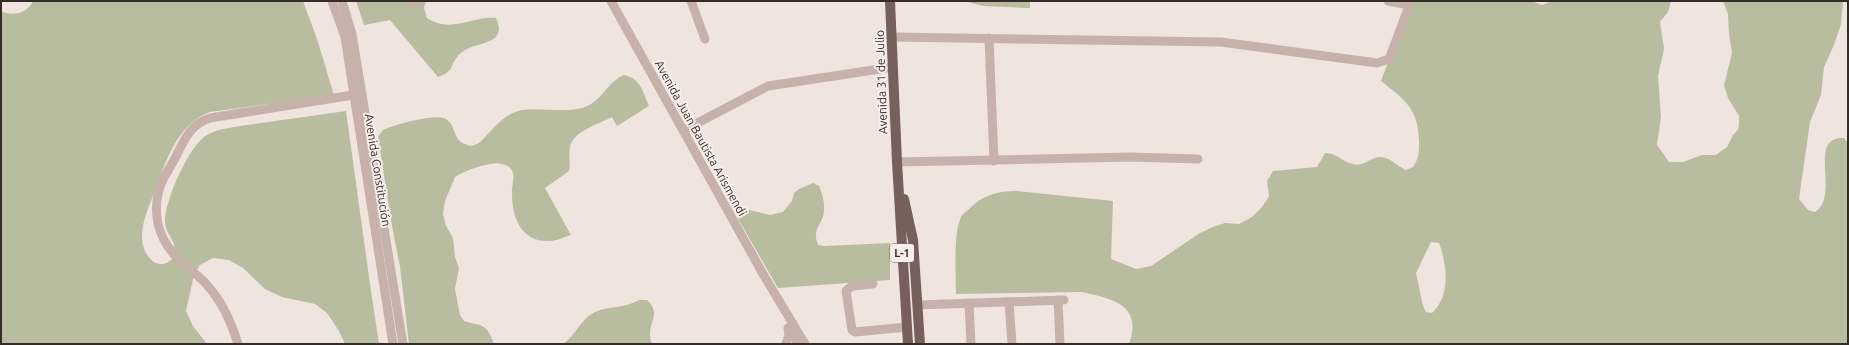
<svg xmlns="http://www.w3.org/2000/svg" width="1849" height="345" font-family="Ubuntu,sans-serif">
	<rect width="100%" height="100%" fill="#f0e4de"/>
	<g fill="#b9bd9f" fill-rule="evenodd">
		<path d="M33,1H303L317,39L334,95L210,112C176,125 166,162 154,193C149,207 142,221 142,237C142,255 158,275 174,257C174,252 175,246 173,242C170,235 165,230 165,222C164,202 189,145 207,135C217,129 229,128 240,126L346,111L370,284L379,344H345L339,331L327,313L315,304L282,297L265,289L243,268L229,260L213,258L200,265L194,275L186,311L193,326L207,344H1V11C12,17 28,13 33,1Z"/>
		<path d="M356,1H426L424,8L427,18C452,34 471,16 496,18C499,25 501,32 495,38C485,45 470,45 461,53C449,63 456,71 438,77L390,20L364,25Z"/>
		<path d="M964,1H1030V8L983,6Z"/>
		<path d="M1406,1H1531L1542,5L1552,1H1671L1668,12L1660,22L1664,49L1658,76L1661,117L1657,145L1669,162H1683L1702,155H1716L1727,147L1733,135L1738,130L1739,124V116L1728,98L1724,85L1732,53L1729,34L1728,14L1723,1H1843L1841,24L1834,45L1824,67L1821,95L1810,122L1799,199L1808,210L1815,212C1841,196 1806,136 1844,138L1848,143V344H1129C1143,305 1113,299 1082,292L956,294C956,275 953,234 961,217C962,214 967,211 969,209C982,195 998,191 1017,191L1113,201L1111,259L1136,269L1151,266L1200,233L1213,227L1225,223L1239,224L1252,217L1262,207L1269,196L1267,181L1273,171L1317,167L1325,153C1336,152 1342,162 1353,164C1364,167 1371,156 1382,157C1391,158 1398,167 1406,170L1413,167C1419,158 1419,152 1419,141C1418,108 1405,100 1381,81L1408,8ZM1431,242L1439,243C1447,264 1451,296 1432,313L1426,312L1423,306L1416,273Z"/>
		<path d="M624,75C641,78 643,93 649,106L617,126L612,117C599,124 573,131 570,147C568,155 571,163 569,171L545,188L571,235C564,237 557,241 550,241C522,243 512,218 512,194C511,187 515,179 513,173C507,153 466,170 455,177L445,201L443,214L446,226L453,238L455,257L459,268L455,289L460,315L464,321C483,327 486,322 494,344H409L400,267L392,226L378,137L383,130C394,125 436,113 446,119C459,129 450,142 472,146L479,143C490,133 499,119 513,113C530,104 562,115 585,107C602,101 608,81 624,75Z"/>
		<path d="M813,183L819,186C822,193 825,203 824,211C823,226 811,227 818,245L824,246L890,243V280L778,288L737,217L749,210L770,215L783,212L792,201L794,193L799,189Z"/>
		<path d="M640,300H647C664,315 644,324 652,344H563C574,337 579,323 590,315C601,307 610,309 622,306C629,305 634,302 640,300Z"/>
	</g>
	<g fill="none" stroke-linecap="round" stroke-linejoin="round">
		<g stroke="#c6b2ab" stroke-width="9">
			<path d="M332,1L345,37L393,344"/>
			<path d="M342,1L352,34L403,344"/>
			<path d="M414,1L415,3"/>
			<path d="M611,1L763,274L805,344"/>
			<path d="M691,1L705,39"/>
			<path d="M1388,1L1409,5"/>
			<path d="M892,37L1221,42L1377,63L1389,59L1411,1"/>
			<path d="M989,38L994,161"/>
			<path d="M684,130L768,86L893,67"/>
			<path d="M897,162L1130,157L1198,159"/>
			<path d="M873,284L852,286L846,291L852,330L855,332L907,327"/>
			<path d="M1058,300L1060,344"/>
			<path d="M1009,302L1012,344"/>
			<path d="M969,303L971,344"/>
			<path d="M917,305L1064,300"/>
			<path d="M791,330L798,344"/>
			<path d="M238,344C231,322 223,303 207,285C199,275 187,269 178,259C158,238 151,212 161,184C164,176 170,168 174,160C184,141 189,125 210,118L353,95"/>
			<path d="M786,344L789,335L788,328"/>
		</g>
		<g stroke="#75605c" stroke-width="10">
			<path d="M890,1L897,162L908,344"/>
			<path d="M904,199L913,240L920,344"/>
		</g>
	</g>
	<g text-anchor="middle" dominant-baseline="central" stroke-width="4" stroke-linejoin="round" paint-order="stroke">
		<rect fill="#f8efea" stroke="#706663" stroke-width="1" x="890" y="244" width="24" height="18" rx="3"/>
		<g font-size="11" font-weight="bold" fill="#352b29">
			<text x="902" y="253">L-1</text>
		</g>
		<g font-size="12" fill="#352b29" stroke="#f8efea">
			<text transform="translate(881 82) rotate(-92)">Avenida 31 de Julio</text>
			<text transform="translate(701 138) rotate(61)">Avenida Juan Bautista Arismendi</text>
			<text transform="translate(378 170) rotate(81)">Avenida Constitución</text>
		</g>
	</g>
	<rect width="1849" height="345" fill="none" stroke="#352b29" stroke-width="4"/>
</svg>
